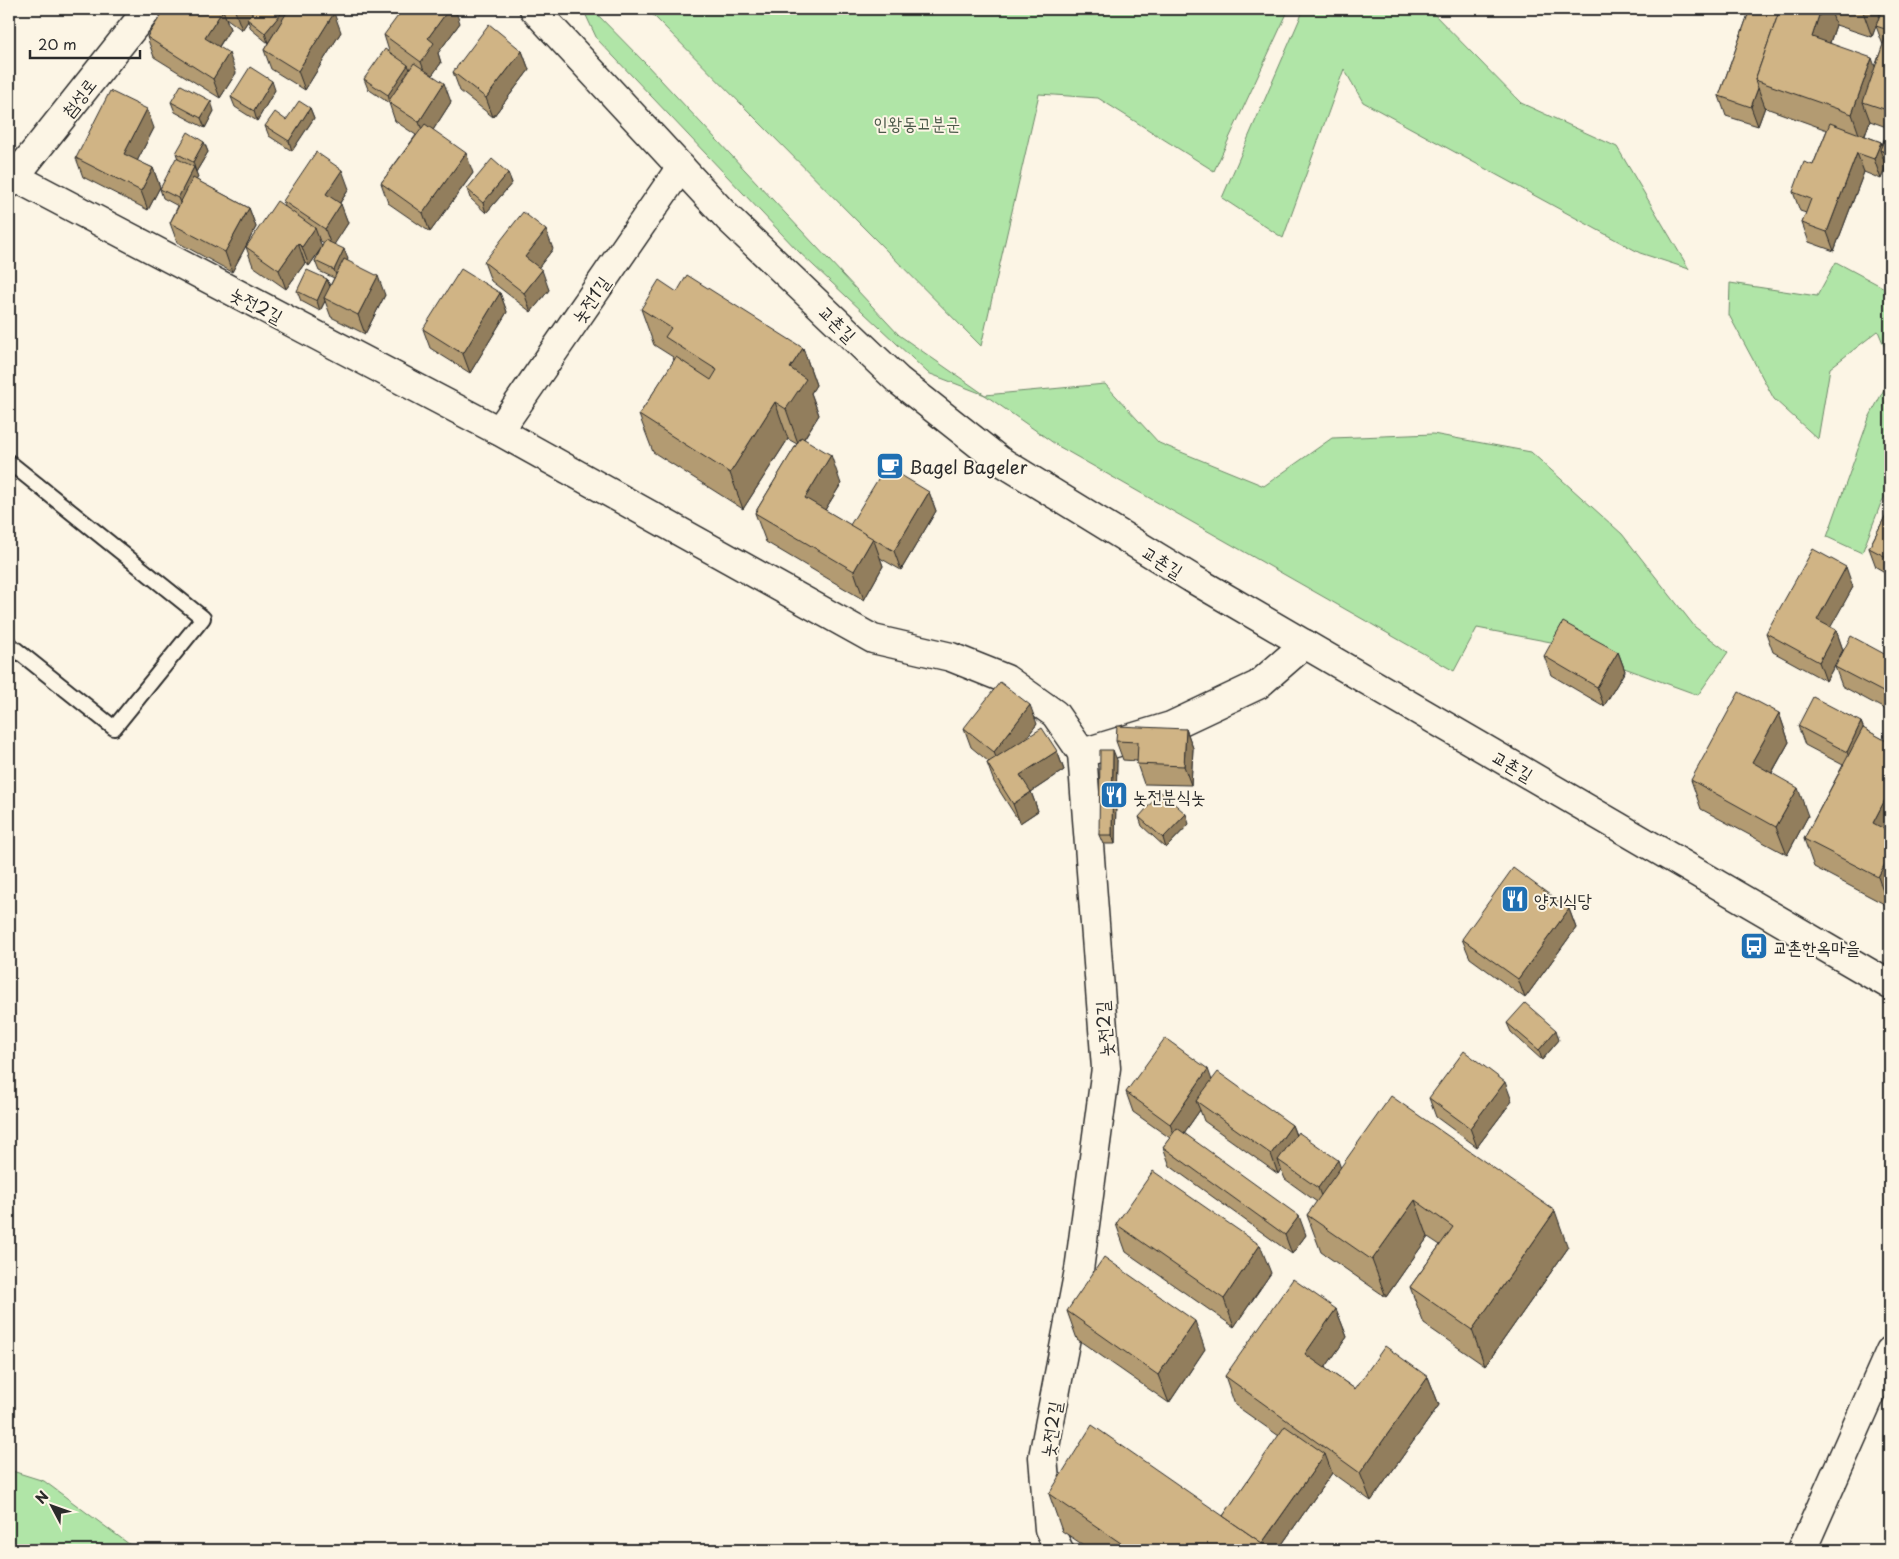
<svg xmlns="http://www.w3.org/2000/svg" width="1899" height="1559" font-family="'Playpen Sans','Poor Story',sans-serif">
	<rect width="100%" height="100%" fill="#fcf5e5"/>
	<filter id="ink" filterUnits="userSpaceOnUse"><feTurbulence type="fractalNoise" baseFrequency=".02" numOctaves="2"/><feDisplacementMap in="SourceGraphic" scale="10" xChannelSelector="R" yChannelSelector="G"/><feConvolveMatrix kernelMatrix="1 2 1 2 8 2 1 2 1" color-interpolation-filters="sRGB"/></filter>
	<g filter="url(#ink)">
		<g fill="#b0e5a7" stroke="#6e8869">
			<path d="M583,9H592L646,64L899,335L985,395L1105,384L1159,443L1264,486L1332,438L1433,434L1531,452L1622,534L1695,627L1728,652L1698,695L1556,643L1477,628L1454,671L1058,446L985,395L928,373L798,251L597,39Z"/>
			<path d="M647,9H1289L1214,171L1098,98L1039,94L981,346Z"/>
			<path d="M1304,9H1429L1521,103L1617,147L1689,269L1640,253L1363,102L1344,69L1283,238L1222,198Z"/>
			<path d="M1836,262L1890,291V360L1878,331L1830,368L1818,439L1774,399L1729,315L1730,283L1817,296Z"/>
			<path d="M1890,378V488L1881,503L1862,553L1827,537L1869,418Z"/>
			<path d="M9,1470L44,1481L137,1550H9Z"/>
		</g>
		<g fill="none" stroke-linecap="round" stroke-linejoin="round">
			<g stroke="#2b2b2b" stroke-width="18">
				<path id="lane" d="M9,462L203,618L114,728L9,644"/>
			</g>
			<g stroke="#2b2b2b" stroke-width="31">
				<g id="street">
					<path d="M9,174L499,431L873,639L951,657L1006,679L1055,714L1082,753"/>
					<path d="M499,431L681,167"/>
					<path d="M1059,1550L1049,1529L1043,1457L1079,1270L1106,1068L1082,753L1171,726L1258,685L1305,644"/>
					<path d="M1802,1550L1890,1351"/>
				</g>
			</g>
			<g stroke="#2b2b2b" stroke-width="31">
				<g id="secondary">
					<path d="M534,9L728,218L898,380L999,460L1193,579L1890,985"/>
					<path d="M9,184L148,9"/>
				</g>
			</g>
			<use href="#lane" stroke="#fcf5e5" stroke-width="14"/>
			<use href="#street" stroke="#fcf5e5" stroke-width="28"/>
			<use href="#secondary" stroke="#fcf5e5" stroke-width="28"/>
		</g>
		<g fill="#b39b72" stroke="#2b2b2b" fill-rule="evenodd">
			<path d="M165,9H251L252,13L341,32L305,90L271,69L264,50L268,43L251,29L248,21L242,30L226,18L230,29L219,47L236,73L220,98L154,57L147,37Z"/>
			<path d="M1750,9H1882L1872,37L1836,25L1830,43L1875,67L1883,45L1876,26L1890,9V178L1886,166L1881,179L1864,172L1834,251L1809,242L1802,223L1806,213L1800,211L1793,192L1813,165L1827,130L1766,108L1765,107L1758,126L1726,116L1719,96ZM1870,121L1889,128L1882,145L1881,142L1865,136Z"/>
			<path d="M460,23L438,53L441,63L432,75L451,102L433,130L473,173L430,232L388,203L381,183L416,135L395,121L389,103L368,89L364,79L389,51L384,35Z"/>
			<path d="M522,51L529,70L493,117L460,91L453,72Z"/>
			<path d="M275,90L257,121L235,107L231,97Z"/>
			<path d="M171,102L214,111L205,128L175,112Z"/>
			<path d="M310,108L314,118L292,151L269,136L265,126L286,120Z"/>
			<path d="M154,128L137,161L153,168L160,187L148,210L83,177L76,158Z"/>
			<path d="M204,142L208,152L196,172L198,177L196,180L249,208L256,227L232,272L177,242L170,223L178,206L163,198L160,189L178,159L176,153Z"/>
			<path d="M508,173L512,183L486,213L470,198L467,189Z"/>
			<path d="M349,189L340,203L348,223L334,244L348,259L347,260L385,295L365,334L331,317L325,301L320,311L301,301L297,291L327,279L330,286L334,278L319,271L315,261L321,249L309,266L305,263L286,289L253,266L246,247L285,207L283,201ZM319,240L324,243L322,247Z"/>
			<path d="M553,249L538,268L549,290L531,312L491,281L484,262Z"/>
			<path d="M1890,266V297L1884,280Z"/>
			<path d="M677,292L803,348L816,385L811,393L819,415L804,439L841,484L825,510L850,525L929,492L936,511L901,570L880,558L883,566L864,600L766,542L755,513L797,444L788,439L743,509L653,452L639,415L674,361L673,357L654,345L641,309Z"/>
			<path d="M500,293L507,312L470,373L430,348L423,329Z"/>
			<path d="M1890,507V575L1876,567L1869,548Z"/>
			<path d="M1853,587L1830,627L1836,630L1843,650L1826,681L1773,652L1766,633Z"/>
			<path d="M1618,652L1625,671L1604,706L1551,675L1544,656Z"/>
			<path d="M1890,657V712L1842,686L1835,667Z"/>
			<path d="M1779,713L1789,742L1772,773L1808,816L1787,855L1701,809L1691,780Z"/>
			<path d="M1861,722L1864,729L1890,743V905L1889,903L1888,906L1814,867L1804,839L1843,765L1805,745L1798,726Z"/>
			<path d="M1037,724L1026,738L1057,751L1064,770L1031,792L1038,811L1020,823L994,782L987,763L989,762L971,747L964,728Z"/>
			<path d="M1186,729L1193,748L1191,785L1144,784L1137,764V761L1123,760L1116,741Z"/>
			<path d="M1117,760L1115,844H1103L1099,835Z"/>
			<path d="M1139,817L1189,824L1166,848L1142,826Z"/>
			<path d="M1569,909L1576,928L1525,998L1470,958L1462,939Z"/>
			<path d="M1507,1023L1559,1040L1542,1060L1511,1032Z"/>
			<path d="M1212,1080L1292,1125L1296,1135L1341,1168L1568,1248L1485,1366L1424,1324L1410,1287L1440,1245L1428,1237L1386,1297L1321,1252L1307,1215L1317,1202L1285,1179L1281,1169L1278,1174L1204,1121L1200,1110L1184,1133L1306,1235L1292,1254L1170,1166L1163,1147L1170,1138L1133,1112L1126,1092Z"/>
			<path d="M1429,1098L1512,1101L1477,1147L1436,1117Z"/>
			<path d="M1116,1224L1271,1273L1234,1327L1126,1252Z"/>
			<path d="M1336,1309L1347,1337L1325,1368L1355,1389L1428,1377L1439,1405L1371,1501L1332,1473L1278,1550H1091L1062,1531L1049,1494L1223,1516L1279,1436L1235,1405L1225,1376Z"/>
			<path d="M1067,1311L1205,1349L1169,1403L1077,1339Z"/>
		</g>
		<g fill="#927e5d" stroke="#2b2b2b">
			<path d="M236,9H251L253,15L247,19L248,21L242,30L235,11Z"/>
			<path d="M285,9H290L268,43L265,33Z"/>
			<path d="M449,9H455L460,23L438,53L441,63L428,81L421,62L428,38Z"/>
			<path d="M1821,9H1830L1836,25L1822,65L1812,37Z"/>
			<path d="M1862,9H1882L1872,37Z"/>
			<path d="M223,10L230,29L212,57L205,38Z"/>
			<path d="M334,13L341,32L305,90L298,71Z"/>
			<path d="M522,51L529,70L493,117L486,98Z"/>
			<path d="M229,53L236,73L220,98L213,79Z"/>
			<path d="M1872,58L1882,86L1863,102L1870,121L1862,143L1852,114Z"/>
			<path d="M408,65L412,74L390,103L388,95Z"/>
			<path d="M272,81L275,90L257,121L254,111Z"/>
			<path d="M444,83L451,102L426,141L419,122Z"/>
			<path d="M1758,88L1765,107L1758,126L1751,107Z"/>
			<path d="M211,101L214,111L205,128L201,118Z"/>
			<path d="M310,108L314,118L292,151L289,141Z"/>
			<path d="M147,109L154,128L131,173L124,154Z"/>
			<path d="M204,142L208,152L196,172L193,162Z"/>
			<path d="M1881,142L1884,152L1880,150L1886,166L1881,179L1874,159Z"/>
			<path d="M466,153L473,173L430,232L423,213Z"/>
			<path d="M1857,153L1864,172L1834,251L1827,232Z"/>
			<path d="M194,167L198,177L182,208L178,198Z"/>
			<path d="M153,168L160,187L148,210L141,191Z"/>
			<path d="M342,170L349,189L333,213L326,194Z"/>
			<path d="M508,173L512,183L486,213L483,203Z"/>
			<path d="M341,204L348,223L332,248L325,229Z"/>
			<path d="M249,208L256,227L232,272L225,252Z"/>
			<path d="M315,228L322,247L309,266L302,247Z"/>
			<path d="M546,230L553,249L532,276L525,257Z"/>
			<path d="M298,243L305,263L286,289L279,270Z"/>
			<path d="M344,249L348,259L338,280L334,270Z"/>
			<path d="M542,270L549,290L531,312L524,293Z"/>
			<path d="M378,276L385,295L365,334L358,315Z"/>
			<path d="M327,279L331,289L324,298L325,301L320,311L317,301Z"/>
			<path d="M500,293L507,312L470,373L463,354Z"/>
			<path d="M803,348L816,385L811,393L819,415L799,446L786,409L790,368Z"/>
			<path d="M775,402L788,439L743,509L730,473Z"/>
			<path d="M831,455L841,484L815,526L805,498Z"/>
			<path d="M929,492L936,511L901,570L894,551Z"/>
			<path d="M873,538L883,566L864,600L854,571Z"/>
			<path d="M1846,567L1853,587L1824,639L1817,620Z"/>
			<path d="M1836,630L1843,650L1826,681L1819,662Z"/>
			<path d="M1618,652L1625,671L1604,706L1597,687Z"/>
			<path d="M1890,679V712L1883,692Z"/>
			<path d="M1030,705L1037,724L1001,771L994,752Z"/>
			<path d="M1779,713L1789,742L1762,790L1752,762Z"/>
			<path d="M1861,722L1868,742L1854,771L1847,752Z"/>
			<path d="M1186,729L1193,748L1191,785L1184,766Z"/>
			<path d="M1113,750L1117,760L1115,844L1112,835Z"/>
			<path d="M1057,751L1064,770L1028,794L1020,775Z"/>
			<path d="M1798,788L1808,816L1787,855L1776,827Z"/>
			<path d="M1890,790V838L1873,823Z"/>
			<path d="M1031,792L1038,811L1020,823L1013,804Z"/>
			<path d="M1186,814L1189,824L1166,848L1163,838Z"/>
			<path d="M1890,854V893L1885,890L1889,903L1888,906L1878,877Z"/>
			<path d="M1569,909L1576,928L1525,998L1518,979Z"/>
			<path d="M1556,1030L1559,1040L1542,1060L1539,1050Z"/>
			<path d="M1208,1069L1215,1089L1196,1101L1200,1110L1177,1143L1170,1124Z"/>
			<path d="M1505,1082L1512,1101L1477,1147L1470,1128Z"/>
			<path d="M1292,1125L1299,1144L1278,1160L1281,1169L1278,1174L1271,1154Z"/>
			<path d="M1338,1160L1345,1180L1325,1207L1318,1188Z"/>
			<path d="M1415,1200L1428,1237L1386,1297L1372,1260Z"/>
			<path d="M1555,1211L1568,1248L1485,1366L1472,1330Z"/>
			<path d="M1299,1216L1306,1235L1292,1254L1285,1235Z"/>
			<path d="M1260,1245L1271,1273L1234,1327L1224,1299Z"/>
			<path d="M1336,1309L1347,1337L1315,1382L1305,1354Z"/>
			<path d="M1195,1321L1205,1349L1169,1403L1158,1375Z"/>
			<path d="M1428,1377L1439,1405L1371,1501L1360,1473Z"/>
			<path d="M1325,1454L1332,1473L1278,1550H1259L1258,1549Z"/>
		</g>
		<g fill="#d0b485" stroke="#2b2b2b">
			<path d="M165,9H222L223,10L205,38L229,53L213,79L147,37Z"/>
			<path d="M256,9H285L265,33L247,19Z"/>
			<path d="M289,9H328L334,13L298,71L264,50Z"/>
			<path d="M403,9H449L428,38L434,43L421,62L384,35Z"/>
			<path d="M1750,9H1780L1755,80L1758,88L1751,107L1719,96Z"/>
			<path d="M1780,9H1821L1812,37L1872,58L1852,114L1755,80Z"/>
			<path d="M1882,9H1890V111L1863,102L1888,30L1876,26Z"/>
			<path d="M489,24L522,51L486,98L453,72Z"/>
			<path d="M385,49L408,65L388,95L364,79Z"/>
			<path d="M414,63L444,83L419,122L388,102Z"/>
			<path d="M250,67L272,81L254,111L231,97Z"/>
			<path d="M181,85L211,101L201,118L171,102Z"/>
			<path d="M110,91L147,109L124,154L153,168L141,191L76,158Z"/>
			<path d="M299,101L310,108L289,141L265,126L275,112L286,120Z"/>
			<path d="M1830,123L1881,142L1874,159L1857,153L1827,232L1802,223L1811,199L1793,192L1804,162L1813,165Z"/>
			<path d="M425,124L466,153L423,213L381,183Z"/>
			<path d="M1890,126V154L1880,150Z"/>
			<path d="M188,132L204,142L193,162L176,153Z"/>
			<path d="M316,152L342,170L326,194L341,204L325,229L283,201Z"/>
			<path d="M176,158L194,167L178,198L160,189Z"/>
			<path d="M492,159L508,173L483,203L467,189Z"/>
			<path d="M193,178L249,208L225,252L170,223Z"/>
			<path d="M277,201L315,228L302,247L298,243L279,270L246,247Z"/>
			<path d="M523,212L546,230L525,257L542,270L524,293L484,262Z"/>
			<path d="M325,240L344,249L334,270L315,261Z"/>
			<path d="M344,259L378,276L358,315L324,298Z"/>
			<path d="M1890,266V283L1884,280Z"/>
			<path d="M461,269L500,293L463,354L423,329Z"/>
			<path d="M307,270L327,279L317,301L297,291Z"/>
			<path d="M687,275L803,348L790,368L806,379L786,409L775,402L730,473L639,415L676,357L711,380L717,370L665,337L671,328L641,309L659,280L677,292Z"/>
			<path d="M801,437L831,455L805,498L873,538L854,571L755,513Z"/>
			<path d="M886,466L929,492L894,551L850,525Z"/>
			<path d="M1890,507V559L1869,548Z"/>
			<path d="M1813,549L1846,567L1817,620L1836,630L1819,662L1766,633Z"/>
			<path d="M1563,622L1618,652L1597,687L1544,656Z"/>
			<path d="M1851,636L1890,657V679L1883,692L1835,667Z"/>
			<path d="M1000,682L1030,705L994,752L964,728Z"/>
			<path d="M1739,692L1779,713L1752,762L1798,788L1776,827L1691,780Z"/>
			<path d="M1813,697L1861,722L1847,752L1798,726Z"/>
			<path d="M1117,726L1186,729L1184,766L1137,764L1138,742L1116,741Z"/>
			<path d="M1042,728L1057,751L1020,775L1031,792L1013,804L987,763Z"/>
			<path d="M1863,728L1890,743V790L1873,823L1890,832V854L1878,877L1804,839Z"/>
			<path d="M1100,750H1113L1112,835H1099Z"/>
			<path d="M1161,792L1186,814L1163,838L1139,817Z"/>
			<path d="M1513,868L1569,909L1518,979L1462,939Z"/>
			<path d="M1890,879V893L1885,890Z"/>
			<path d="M1525,1003L1556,1030L1539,1050L1507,1023Z"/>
			<path d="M1165,1038L1208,1069L1170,1124L1126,1092Z"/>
			<path d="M1464,1051L1505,1082L1470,1128L1429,1098Z"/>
			<path d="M1218,1072L1292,1125L1271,1154L1196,1101Z"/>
			<path d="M1391,1096L1555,1211L1472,1330L1410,1287L1453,1227L1415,1200L1372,1260L1307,1215Z"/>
			<path d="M1177,1128L1299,1216L1285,1235L1163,1147Z"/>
			<path d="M1298,1132L1338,1160L1318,1188L1278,1160Z"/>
			<path d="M1153,1171L1260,1245L1224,1299L1116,1224Z"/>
			<path d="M1104,1257L1195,1321L1158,1375L1067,1311Z"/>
			<path d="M1293,1279L1336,1309L1305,1354L1355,1389L1385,1346L1428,1377L1360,1473L1225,1376Z"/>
			<path d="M1092,1425L1272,1550H1131L1049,1494Z"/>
			<path d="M1285,1426L1325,1454L1262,1543L1223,1516Z"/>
		</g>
	</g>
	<defs>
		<g id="cafe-square" transform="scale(1.4375)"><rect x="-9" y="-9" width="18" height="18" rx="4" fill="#1f6fb2" stroke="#fcf5e5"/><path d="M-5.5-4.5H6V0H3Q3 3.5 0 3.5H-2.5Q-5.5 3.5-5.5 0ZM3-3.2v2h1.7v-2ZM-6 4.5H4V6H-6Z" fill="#fff"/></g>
		<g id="restaurant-square" transform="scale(1.4375)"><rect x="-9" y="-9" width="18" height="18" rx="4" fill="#1f6fb2" stroke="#fcf5e5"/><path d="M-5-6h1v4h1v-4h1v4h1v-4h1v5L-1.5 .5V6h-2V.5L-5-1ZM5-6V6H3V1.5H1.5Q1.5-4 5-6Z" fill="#fff"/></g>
		<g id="bus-square" transform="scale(1.4375)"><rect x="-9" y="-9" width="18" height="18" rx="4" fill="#1f6fb2" stroke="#fcf5e5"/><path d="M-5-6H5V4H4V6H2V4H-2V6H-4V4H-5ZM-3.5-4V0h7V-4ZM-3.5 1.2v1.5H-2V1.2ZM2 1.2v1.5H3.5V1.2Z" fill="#fff"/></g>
	</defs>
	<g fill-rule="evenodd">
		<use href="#cafe-square" x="890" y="466"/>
		<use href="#restaurant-square" x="1114" y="795"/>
		<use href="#restaurant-square" x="1515" y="899"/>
		<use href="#bus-square" x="1754" y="946"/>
	</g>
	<g text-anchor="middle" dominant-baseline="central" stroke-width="4" stroke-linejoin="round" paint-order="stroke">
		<g font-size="18" fill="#2b2b2b" stroke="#fcf5e5">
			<text transform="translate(78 97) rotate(-52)">첨성로</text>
			<text transform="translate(590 299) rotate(-55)">놋전1길</text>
			<text transform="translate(257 304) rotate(28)">놋전2길</text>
			<text transform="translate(838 323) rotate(44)">교촌길</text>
			<text transform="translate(1163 561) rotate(32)">교촌길</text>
			<text transform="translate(1513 765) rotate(30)">교촌길</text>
			<text transform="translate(1103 1029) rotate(-94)">놋전2길</text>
			<text transform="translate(1050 1429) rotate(-81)">놋전2길</text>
		</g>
		<g font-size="18" fill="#4c5a4a" stroke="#fcf5e5">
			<text x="917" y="122">인왕동고분군</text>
		</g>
		<g font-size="18" fill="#2b2b2b" stroke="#fcf5e5" text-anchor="start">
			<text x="909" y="466">Bagel Bageler</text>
			<text x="1133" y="795">놋전분식놋</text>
			<text x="1534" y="899">양지식당</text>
			<text x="1773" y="946">교촌한옥마을</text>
		</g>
	</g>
	<rect width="1899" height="1559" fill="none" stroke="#fcf5e5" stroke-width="30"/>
	<rect x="15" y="15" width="1869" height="1529" fill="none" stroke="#2b2b2b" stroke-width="2" filter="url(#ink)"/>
	<g transform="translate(52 1506) rotate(311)" stroke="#fcf5e5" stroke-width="4" paint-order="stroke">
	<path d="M0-4L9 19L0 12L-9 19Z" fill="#2b2b2b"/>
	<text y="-8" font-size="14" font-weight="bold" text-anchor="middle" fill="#2b2b2b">N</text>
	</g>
	<path d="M30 50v8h110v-8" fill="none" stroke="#2b2b2b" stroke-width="2.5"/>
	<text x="38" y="50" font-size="15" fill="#2b2b2b" stroke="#fcf5e5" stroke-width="4" paint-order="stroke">20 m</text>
</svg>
